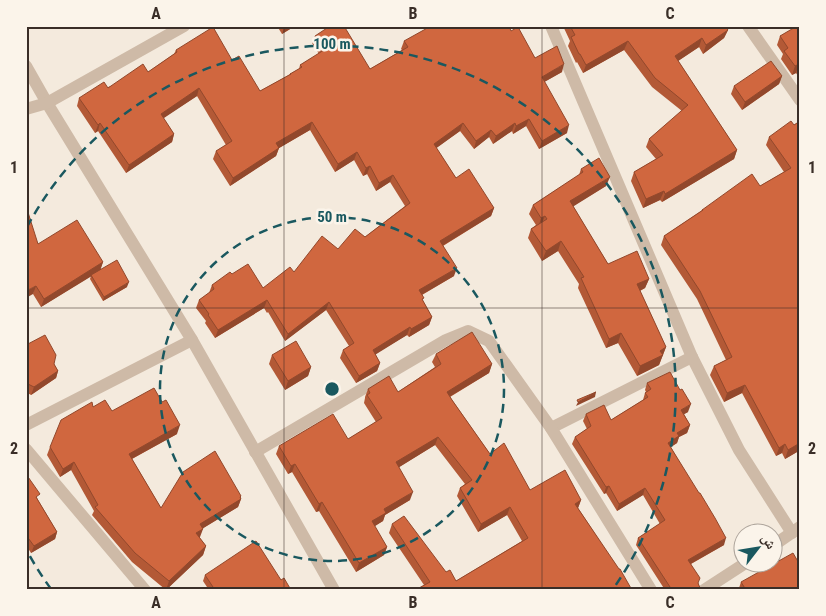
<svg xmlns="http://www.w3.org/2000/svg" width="826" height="616" font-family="'Roboto Condensed','Noto Naskh Arabic',sans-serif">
	<rect width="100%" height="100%" fill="#f4eadd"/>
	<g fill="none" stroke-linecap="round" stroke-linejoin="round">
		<g stroke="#cebaa7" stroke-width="12">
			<path d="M551,26L692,357L739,450L792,533"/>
			<path d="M748,26L800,100"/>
			<path d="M26,66L47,103L192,340L334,590"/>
			<path d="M26,109L47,103L184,26"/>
			<path d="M26,425L192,340"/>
			<path d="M551,428L692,357"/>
			<path d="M26,449L145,590"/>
			<path d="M255,452L446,340L468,331L489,341L551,428L651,590"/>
			<path d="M774,545L800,527"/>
			<path d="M704,590L744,564"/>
		</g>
	</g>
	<g fill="#b35936">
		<path d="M277,26H295L282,34Z"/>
		<path d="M563,26H725L728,30L724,38L703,54L699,47L678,61L737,150L734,159L662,202L660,200L643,208L631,181L634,172L656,159L646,147L649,139L682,111L652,87L624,50L583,73L577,62L576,63L568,46L570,41Z"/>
		<path d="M800,26V79L796,73L792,75L781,59L783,54L777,45L780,36Z"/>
		<path d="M511,31L535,58L562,72L544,82L567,133L539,149L526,126L513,134L512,131L493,144L489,137L474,149L460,131L436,148L456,178L494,208L491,216L443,246L454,276L422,295L423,301L432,317L429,325L409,337L407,335L375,354L380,363L377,371L356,383L340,358L343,350L349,346L326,310L285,341L268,312L267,313L264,308L215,338L205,323L206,321L196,308L199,300L209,293L212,285L232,274L263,288L294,272L365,237L405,206L390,182L376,191L367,174L363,176L354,160L335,172L310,130L279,148L276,156L230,186L213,159L216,151L226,145L197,96L163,118L174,134L172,142L126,173L98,131L95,133L77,106L79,98L148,72L174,54L176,50L232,60L260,91L289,75L290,74L299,69L300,65L319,54L312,43L315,36L370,69L402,50L401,49L404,41Z"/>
		<path d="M782,76L779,84L742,110L731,94L734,86Z"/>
		<path d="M800,121V456L797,452L785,459L782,453L776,456L742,393L724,402L710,375L714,366L726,360L697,299L661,245L664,236L701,211L702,210L760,186L784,172L766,145L769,137L794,125Z"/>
		<path d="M581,169L606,186L573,206L608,264L649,279L645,288L640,291L666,347L659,365L637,376L618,343L606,348L578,288L579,284L558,251L542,261L528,238L531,229L536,225L529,214L533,205L579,175Z"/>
		<path d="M38,244L103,262L100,270L127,287L103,301L90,279L91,276L41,307L33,294Z"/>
		<path d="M26,345L54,364L58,371L56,378L31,395L26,392Z"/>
		<path d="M436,354L492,364L489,373L450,397L490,454L530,490L581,500L578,508L632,590H419V588L424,585L389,533L392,524L456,581L522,541L507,515L478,532L457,496L460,488L465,484L435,445L399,467L410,500L385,515L383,521L374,526L387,547L384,555L356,572L319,511L316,512L292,472L288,474L276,454L279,446L348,439L376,422L364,403L365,398V397L368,389L398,392L435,367L432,362Z"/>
		<path d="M272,355L311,367L308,376L285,390L269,364Z"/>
		<path d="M647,383L688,412L684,414L690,425L687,433L679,437L677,443L671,447L724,545L691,564L700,588L703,590H665L636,545L638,538L660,524L643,495L617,511L606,493L604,494L572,444L575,437L587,429L583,421L586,414L611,420L643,400L645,393L646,392L645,390Z"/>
		<path d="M93,407L112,411L177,434L132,459L161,508L241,496V499L238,507L203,528L199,537L206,546L203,555L166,590L132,562L92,515L94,511L71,470L60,477L47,455L50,447Z"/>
		<path d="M26,474L38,500L57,532L55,539L31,553L26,545Z"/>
		<path d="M205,575L281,580L291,590H209L203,581Z"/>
		<path d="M741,582L800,590H740L739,588Z"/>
	</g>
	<g fill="#92482c">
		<path d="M285,26H295L282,34Z"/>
		<path d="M728,30L724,38L703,54L706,45Z"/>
		<path d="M702,38L699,47L672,65L675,56Z"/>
		<path d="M628,41L624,50L583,73L586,65Z"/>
		<path d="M564,64L562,72L539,85L542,77Z"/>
		<path d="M799,64L796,73L792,75L795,66Z"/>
		<path d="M782,76L779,84L742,110L745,102Z"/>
		<path d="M199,88L197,96L158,122L161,114Z"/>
		<path d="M529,119L526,126L513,134L516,126Z"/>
		<path d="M312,122L310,130L274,151L276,143Z"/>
		<path d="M100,123L98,131L95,133L98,125Z"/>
		<path d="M463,123L460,131L431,152L434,144Z"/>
		<path d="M515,123L512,131L493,144L496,136Z"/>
		<path d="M569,125L567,133L539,149L542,141Z"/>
		<path d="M491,130L489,137L474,149L476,141Z"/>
		<path d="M174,134L172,142L126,173L129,165Z"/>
		<path d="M279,148L276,156L230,186L233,178Z"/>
		<path d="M737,150L734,159L662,202L665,194Z"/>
		<path d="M357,152L354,160L335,172L338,164Z"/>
		<path d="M370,166L367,174L363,176L366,168Z"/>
		<path d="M393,175L390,182L376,191L379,183Z"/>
		<path d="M610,177L606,186L566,211L570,201Z"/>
		<path d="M664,191L660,200L643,208L646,199Z"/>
		<path d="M494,208L491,216L437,249L440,241Z"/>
		<path d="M545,216L541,225L538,228L541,218Z"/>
		<path d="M561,241L558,251L542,261L546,251Z"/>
		<path d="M103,262L100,271L41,307L44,299Z"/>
		<path d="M457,268L454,276L416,298L419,290Z"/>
		<path d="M649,279L645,288L633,294L637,284Z"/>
		<path d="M129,282L127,287L103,301L104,297Z"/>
		<path d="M36,286L33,294L26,298V291Z"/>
		<path d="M267,300L264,308L215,338L218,330Z"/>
		<path d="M329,302L326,310L285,341L288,334Z"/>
		<path d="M432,317L429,325L409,337L411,329Z"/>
		<path d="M410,327L407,335L370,358L373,350Z"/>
		<path d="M621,333L618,343L606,348L609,339Z"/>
		<path d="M666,347L659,365L637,376L640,366L660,351Z"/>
		<path d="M380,363L377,371L356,383L359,376Z"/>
		<path d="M492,364L489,373L444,400L447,392Z"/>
		<path d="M311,367L308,376L285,390L288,381Z"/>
		<path d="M58,371L56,378L31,395L34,387Z"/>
		<path d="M745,385L742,393L724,402L727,393Z"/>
		<path d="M596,392L595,397L576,406L578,402Z"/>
		<path d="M691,404L688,412L679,417L681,410Z"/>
		<path d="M180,425L177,434L126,462L129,454Z"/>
		<path d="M690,425L687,433L679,437L677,443L666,450L668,443L677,433Z"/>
		<path d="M438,437L435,445L393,471L396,462Z"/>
		<path d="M800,443L797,452L785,459L788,450Z"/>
		<path d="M785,444L782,453L776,456L779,448Z"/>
		<path d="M74,462L71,470L60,477L63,469Z"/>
		<path d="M295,464L292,472L288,474L291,466Z"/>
		<path d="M609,486L606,493L604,494L606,487Z"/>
		<path d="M645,488L643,495L617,511L619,504Z"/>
		<path d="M413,492L410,500L385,515L383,521L369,530L372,521L384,509Z"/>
		<path d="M241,496L240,500L241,499L238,507L197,532L200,524Z"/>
		<path d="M581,500L578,508L575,504Z"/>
		<path d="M322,502L319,511L316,512L319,504Z"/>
		<path d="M510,507L507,515L478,532L481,524Z"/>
		<path d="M203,529L200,537L193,541L196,533Z"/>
		<path d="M57,532L55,539L31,553L34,546Z"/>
		<path d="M726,538L724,545L685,567L688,560Z"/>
		<path d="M206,546L203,555L166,590L169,581Z"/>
		<path d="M387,547L384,555L356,572L359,563Z"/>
	</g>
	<g fill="#d0673f" stroke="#92482c">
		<path d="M330,26H344L370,69L408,47L404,41L431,26H509L511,31L518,27L535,58L557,46L564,64L542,77L569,125L542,141L529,119L516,126L515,123L496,136L491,130L476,141L463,123L434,144L456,178L469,169L494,208L440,241L457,268L419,290L424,298L422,299L432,317L411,329L410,327L373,350L380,363L359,376L343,350L354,343L329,302L288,334L270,305L267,300L218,330L208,315L209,314L199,300L214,289L212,285L230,272L232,274L248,264L263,288L290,267L294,272L322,236L338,249L355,229L365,237L410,203L393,175L379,183L370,166L366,168L357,152L338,164L312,122L276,143L279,148L233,178L216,151L232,141L199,88L161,114L174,134L129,165L100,123L98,125L79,98L104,82L108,88L143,64L148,72L177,52L176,50L213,27L232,60L239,56L260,91L291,74H290L302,67L300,65L324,50L315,36Z"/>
		<path d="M570,26H725L728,30L706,45L702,38L675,56L737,150L665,194L664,191L646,199L634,172L663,155L649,139L688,105L655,78L628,41L586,65L580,54H579L571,37L575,35Z"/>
		<path d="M797,26H800V66L799,64L795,66L784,51L788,48L780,36Z"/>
		<path d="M771,61L782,76L745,102L734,86Z"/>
		<path d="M791,121L794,125L800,121V443L788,450L785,444L779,448L745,385L727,393L714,366L732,357L700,291L664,236L703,210H702L752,174L760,186L791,168L769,137Z"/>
		<path d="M599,158L610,177L570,201L608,264L637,251L649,279L637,284L666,347L660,351L663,355L640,366L621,333L609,339L581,278L584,277L561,241L546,251L531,229L547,219L545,216L541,218L533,205L583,172L581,169Z"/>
		<path d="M26,206L38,244L77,220L103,262L44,299L36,286L26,291Z"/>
		<path d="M117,260L129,282L104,297L91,275Z"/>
		<path d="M472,332L492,364L447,392L452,400L490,454L504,443L530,490L565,470L581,500L575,504L619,569H620L632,590H421L419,588L430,582L392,524L404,516L446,572L450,570L456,581L528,538L510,507L481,524L460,488L472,480L438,437L396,462L413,492L384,509L386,513L372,521L387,547L359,563L322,502L319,504L295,464L291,466L279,446L333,414L348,439L382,418L367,395L370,393L368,389L389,376L398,392L441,364L436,354Z"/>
		<path d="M45,335L56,355L54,364L58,371L34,387L26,383V345Z"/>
		<path d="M296,341L311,367L288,381L272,355Z"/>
		<path d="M670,372L680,390L682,389L691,404L681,410L690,425L677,433L679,436L668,443L699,493H700L715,518L726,538L688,560L700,578L698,583L700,588L703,590H672L638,538L665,520L645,488L619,504L609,486L606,487L575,437L591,426L586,414L604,405L611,420L648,397L645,393L651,389L647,383Z"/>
		<path d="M154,388L162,402L166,400L180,425L129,454L161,508L183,472L215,451L241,496L240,497L241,499L200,524L203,529L196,533L206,546L169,581L135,553L95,507L98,505L74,462L63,469L50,447L61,420L92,402L93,407L105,400L112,411Z"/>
		<path d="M596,392L578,402L577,400Z"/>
		<path d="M26,474L40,494L36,497L57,532L34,546L26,535Z"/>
		<path d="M256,541L281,580L284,578L291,590H215L205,575Z"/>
		<path d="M793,553L800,565V590H746L741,582Z"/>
	</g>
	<path fill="none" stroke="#3a2e28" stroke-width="1" stroke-opacity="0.55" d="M284,26V590M542,26V590M26,308H800"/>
	<g fill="none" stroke="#1a585f" stroke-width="2.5" stroke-dasharray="9 6">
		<circle cx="332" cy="389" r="172"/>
		<path d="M51 589A345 345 0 0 1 27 551M27 227A345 345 0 1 1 613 589"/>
	</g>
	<circle cx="332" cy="389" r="8" fill="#1a585f" stroke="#fbf4ea" stroke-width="2.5"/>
	<g font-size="15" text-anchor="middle" font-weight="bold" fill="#1a585f" stroke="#fbf4ea" stroke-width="5" stroke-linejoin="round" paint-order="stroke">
		<text x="332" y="49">100 m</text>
		<text x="332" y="222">50 m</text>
	</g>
	<rect width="826" height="616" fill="none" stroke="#fbf4ea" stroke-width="55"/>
	<g transform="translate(758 548) rotate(59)"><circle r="24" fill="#fbf4ea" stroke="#aea59c"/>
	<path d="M0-4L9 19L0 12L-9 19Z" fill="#1a585f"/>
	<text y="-8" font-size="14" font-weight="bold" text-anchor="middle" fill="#3a2e28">ش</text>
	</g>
	<rect x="28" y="28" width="770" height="560" fill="none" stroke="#3a2e28" stroke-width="2"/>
	<g font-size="16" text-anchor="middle" font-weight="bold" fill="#3a2e28">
		<text x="156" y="19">A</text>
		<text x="413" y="19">B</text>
		<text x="670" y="19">C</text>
		<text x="14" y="173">1</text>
		<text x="812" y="173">1</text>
		<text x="14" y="454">2</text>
		<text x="812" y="454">2</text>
		<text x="156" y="608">A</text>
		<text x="413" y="608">B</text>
		<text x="670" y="608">C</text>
	</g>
</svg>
